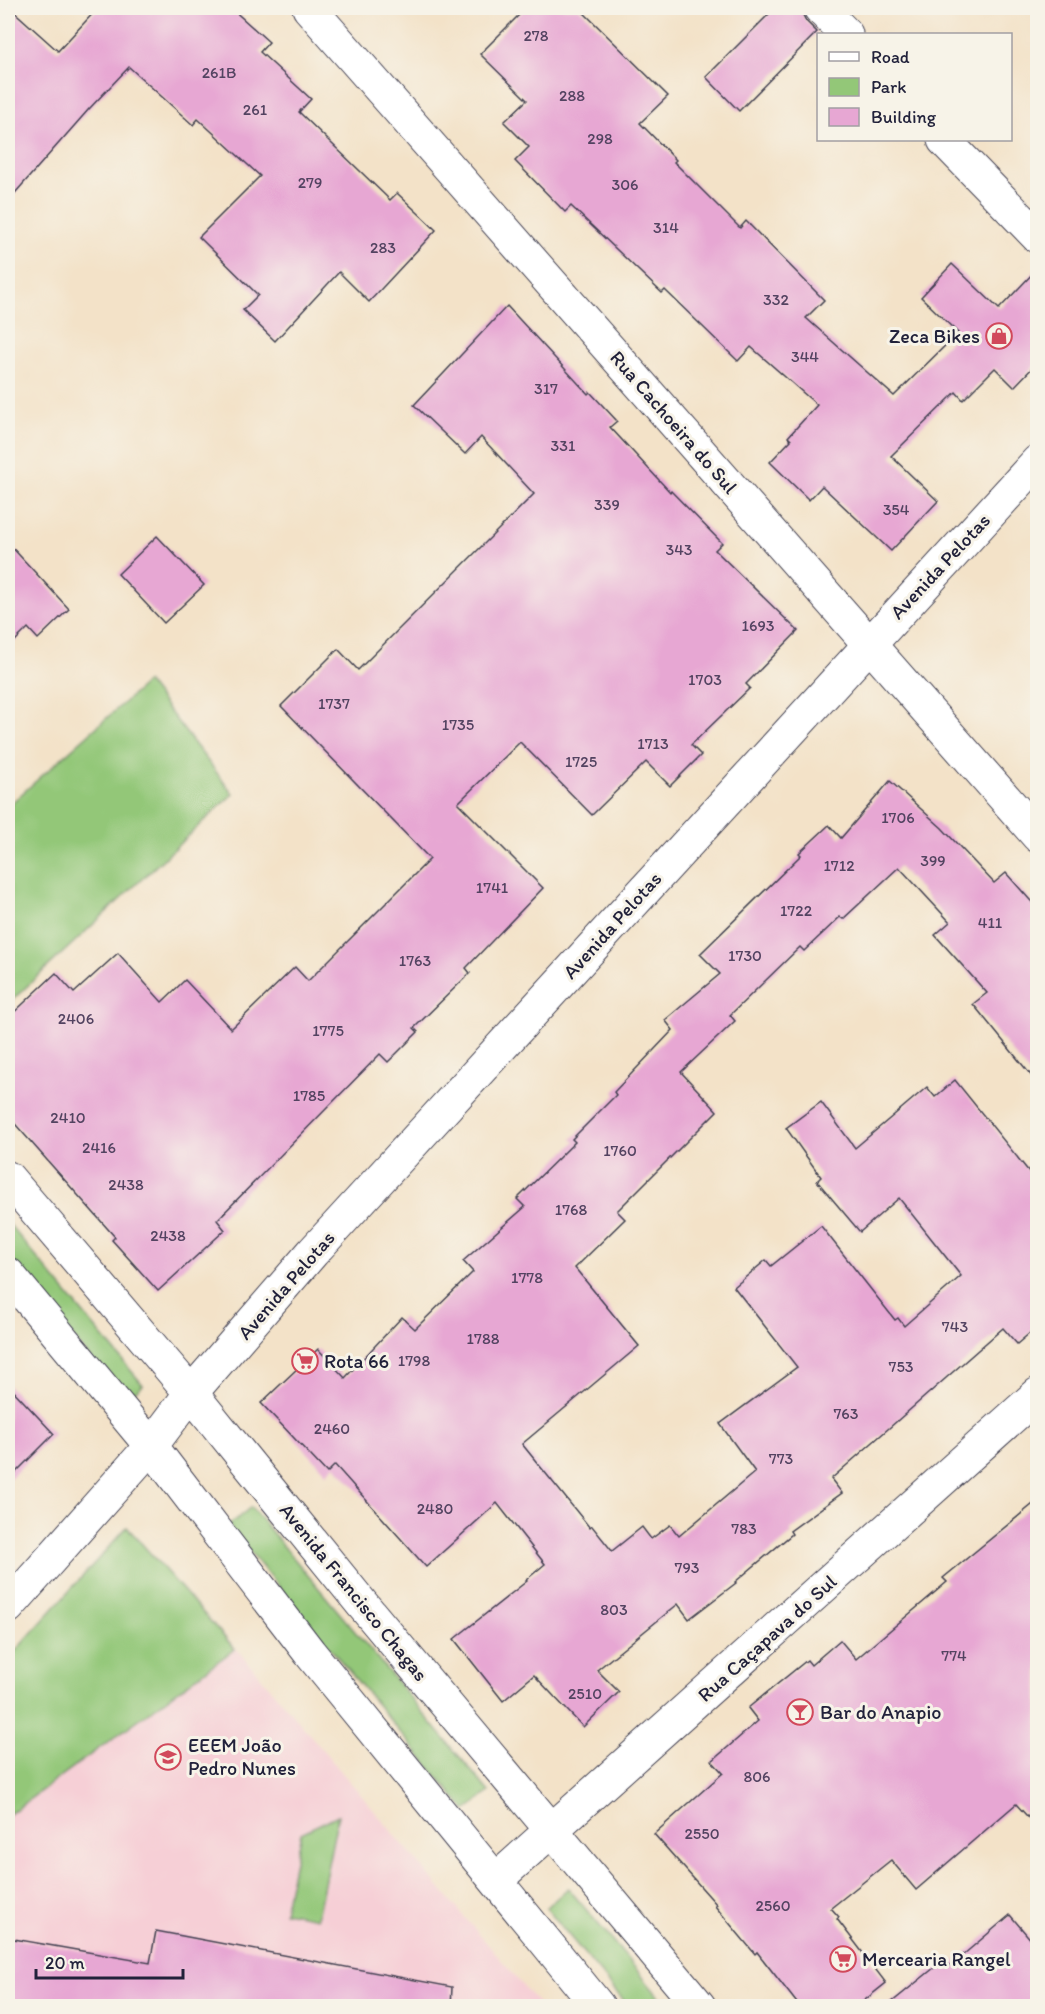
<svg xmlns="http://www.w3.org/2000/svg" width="1045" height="2014" font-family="Itim,sans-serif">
	<rect width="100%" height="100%" fill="#f7f3e8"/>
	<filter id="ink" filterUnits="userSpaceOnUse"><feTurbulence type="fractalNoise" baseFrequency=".0167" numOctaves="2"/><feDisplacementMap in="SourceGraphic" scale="12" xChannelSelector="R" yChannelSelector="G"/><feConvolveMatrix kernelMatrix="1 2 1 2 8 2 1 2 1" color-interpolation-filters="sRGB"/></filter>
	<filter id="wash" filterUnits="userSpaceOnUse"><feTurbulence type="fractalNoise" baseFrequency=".008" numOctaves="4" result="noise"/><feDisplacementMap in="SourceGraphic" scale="24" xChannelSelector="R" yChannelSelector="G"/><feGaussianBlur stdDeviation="1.35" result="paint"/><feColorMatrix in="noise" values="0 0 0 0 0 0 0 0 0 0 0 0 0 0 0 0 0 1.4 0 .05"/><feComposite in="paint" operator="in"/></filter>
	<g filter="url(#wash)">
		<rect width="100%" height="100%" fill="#f3e2c8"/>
		<path fill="#f6cfd6" d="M127,1527L249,1663L540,2006H8V1659Z"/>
		<g fill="#93c778" stroke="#5a745a" stroke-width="1.5">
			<path d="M147,682L233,794L8,1004V806Z"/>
			<path d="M8,1223L143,1385L125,1400L8,1259Z"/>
			<path d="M251,1507L489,1792L466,1811L228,1526Z"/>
			<path d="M127,1527L235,1649L8,1815V1659Z"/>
			<path d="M338,1815L317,1918L284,1912L301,1833Z"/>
			<path d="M568,1888L667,2006H628L546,1908Z"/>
		</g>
		<g id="blocks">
			<g fill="#e7a7d3">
				<path d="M8,8H10L58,51L98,8H231L269,42L260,52L311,99L299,112L390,200L397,193L436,230L369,302L339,272L275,341L243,310L258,295L199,237L260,176L198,119L193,125L129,67L89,109L8,201Z"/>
				<path d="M526,8H579L668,96L640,123L676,160L674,162L740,228L746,221L824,300L806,318L894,396L958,333L921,297L952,264L999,309L1038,268V362L1014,387L995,368L963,400L956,392L891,456L938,501L891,551L822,486L809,500L770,462L791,440L788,437L817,405L751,347L738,361L665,290L662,293L571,206L565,212L515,161L529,147L504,122L527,100L480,54Z"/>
				<path d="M775,8H802V13L806,21L817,32L739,111L706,77Z"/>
				<path d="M507,306L588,394L590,392L617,421L610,427L670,492L671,491L722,543L715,550L798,631L746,684L750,688L691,745L701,755L670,786L646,762L592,815L520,742L458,803L543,888L466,968L470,973L414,1028L418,1032L388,1062L380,1054L217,1220L225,1230L158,1291L112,1240L115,1237L8,1116V1018L56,973L74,993L118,953L162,1002L185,980L231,1029L295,967L308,981L430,859L281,706L338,649L358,670L534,494L481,437L465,454L414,405Z"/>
				<path d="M157,536L204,585L164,623L118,574Z"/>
				<path d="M8,543L69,609L38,639L28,628L8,648Z"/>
				<path d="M890,781L942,828L994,883L1006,873L1038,909V1084L973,1004L987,993L935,935L950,922L899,867L843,919L840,917L804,951L800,947L730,1015L735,1021L681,1072L717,1111L617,1211L625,1219L575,1268L639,1346L522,1444L590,1528L592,1526L612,1551L642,1527L651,1539L670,1525L679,1536L755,1472L720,1424L797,1367L734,1287L766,1260L771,1266L821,1226L895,1320L898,1318L904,1326L961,1276L899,1198L860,1232L817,1181L821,1177L786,1128L821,1102L855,1148L927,1087L935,1097L955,1080L1038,1183V1326L1017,1344L1003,1328L831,1479L842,1493L790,1531L792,1534L735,1582L736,1583L689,1619L678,1604L597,1670L619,1692L583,1727L534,1675L503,1701L454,1639L527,1581L526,1580L545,1564L497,1503L426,1567L335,1465L327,1473L261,1403L318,1349L345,1378L402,1317L415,1329L473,1272L463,1261L525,1207L517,1199L575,1142L572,1139L616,1095L614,1092L673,1030L665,1020L720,974L700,954L801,855L799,853L829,825L841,838Z"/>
				<path d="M8,1385L54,1434L8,1480Z"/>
				<path d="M1038,1500V1828L1016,1804L916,1890L891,1860L831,1908L839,1917L837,1919L886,1983L856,2007H800L757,1952L755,1954L715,1906L717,1905L654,1834L723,1773L712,1761L758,1721L748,1708L807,1660L811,1665L840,1640L856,1659L947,1582L943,1578Z"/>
				<path d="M1010,1915L1038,1948V2007H886L945,1959L950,1966Z"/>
				<path d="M156,1931L452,1987L451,2007H8V1938L150,1963Z"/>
			</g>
		</g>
	</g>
	<g filter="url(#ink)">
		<use href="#blocks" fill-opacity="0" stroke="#413f50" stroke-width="1.5"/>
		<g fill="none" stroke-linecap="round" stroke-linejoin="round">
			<g stroke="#413f50" stroke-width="35">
				<g id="minor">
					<path d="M309,8L1038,836"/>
					<path d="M820,8L846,34"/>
					<path d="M944,140L1038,237"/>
					<path d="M8,1607L151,1446L191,1393L313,1252L1038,461"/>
					<path d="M496,1880L1038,1394"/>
				</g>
			</g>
			<g stroke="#413f50" stroke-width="35">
				<g id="major">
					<path d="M8,1178L191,1393L362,1604L699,2006"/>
					<path d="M8,1274L151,1446L310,1653L598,2006"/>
				</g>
			</g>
			<use href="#minor" stroke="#fff" stroke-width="33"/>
			<use href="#major" stroke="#fff" stroke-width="33"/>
		</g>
	</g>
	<defs>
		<g id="shop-ring" transform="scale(1.35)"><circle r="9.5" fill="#f7f3e8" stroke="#d1495b" stroke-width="1.5"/><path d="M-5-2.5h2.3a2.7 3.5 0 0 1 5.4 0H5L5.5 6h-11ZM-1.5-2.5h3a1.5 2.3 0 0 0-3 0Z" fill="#d1495b"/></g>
		<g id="supermarket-ring" transform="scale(1.35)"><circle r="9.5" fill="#f7f3e8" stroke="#d1495b" stroke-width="1.5"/><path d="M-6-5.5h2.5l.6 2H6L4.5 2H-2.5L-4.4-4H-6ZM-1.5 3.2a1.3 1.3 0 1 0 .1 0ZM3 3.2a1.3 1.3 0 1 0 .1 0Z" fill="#d1495b"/></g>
		<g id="bar-ring" transform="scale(1.35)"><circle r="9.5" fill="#f7f3e8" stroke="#d1495b" stroke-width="1.5"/><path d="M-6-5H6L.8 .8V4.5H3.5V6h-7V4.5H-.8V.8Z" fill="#d1495b"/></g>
		<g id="school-ring" transform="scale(1.35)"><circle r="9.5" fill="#f7f3e8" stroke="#d1495b" stroke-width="1.5"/><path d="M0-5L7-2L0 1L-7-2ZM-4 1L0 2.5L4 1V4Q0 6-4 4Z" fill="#d1495b"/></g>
	</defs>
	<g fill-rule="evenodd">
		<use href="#shop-ring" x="999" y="336"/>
		<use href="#supermarket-ring" x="305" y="1361"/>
		<use href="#bar-ring" x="800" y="1712"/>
		<use href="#school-ring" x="168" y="1757"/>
		<use href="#supermarket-ring" x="843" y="1959"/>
	</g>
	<g text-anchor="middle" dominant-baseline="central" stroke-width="6" stroke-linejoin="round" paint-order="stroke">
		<g font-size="16" fill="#534361">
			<text x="536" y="35">278</text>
			<text x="219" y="72">261B</text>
			<text x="572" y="95">288</text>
			<text x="255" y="109">261</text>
			<text x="600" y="138">298</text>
			<text x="310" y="182">279</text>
			<text x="625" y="184">306</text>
			<text x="666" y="227">314</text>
			<text x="383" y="247">283</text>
			<text x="776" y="299">332</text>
			<text x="805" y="356">344</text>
			<text x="546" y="388">317</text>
			<text x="563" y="445">331</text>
			<text x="607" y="504">339</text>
			<text x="896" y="509">354</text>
			<text x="679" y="549">343</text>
			<text x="758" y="625">1693</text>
			<text x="705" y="679">1703</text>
			<text x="334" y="703">1737</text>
			<text x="458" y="724">1735</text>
			<text x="653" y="743">1713</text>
			<text x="581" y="761">1725</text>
			<text x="898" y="817">1706</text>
			<text x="933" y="860">399</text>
			<text x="839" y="865">1712</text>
			<text x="492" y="887">1741</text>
			<text x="796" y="910">1722</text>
			<text x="990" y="922">411</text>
			<text x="745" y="955">1730</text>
			<text x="415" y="960">1763</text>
			<text x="76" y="1018">2406</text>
			<text x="328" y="1030">1775</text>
			<text x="309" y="1095">1785</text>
			<text x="68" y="1117">2410</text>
			<text x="99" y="1147">2416</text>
			<text x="620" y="1150">1760</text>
			<text x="126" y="1184">2438</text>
			<text x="571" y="1209">1768</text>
			<text x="168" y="1235">2438</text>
			<text x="527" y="1277">1778</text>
			<text x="955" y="1326">743</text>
			<text x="483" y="1338">1788</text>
			<text x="414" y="1360">1798</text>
			<text x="901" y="1366">753</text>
			<text x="846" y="1413">763</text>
			<text x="332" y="1428">2460</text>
			<text x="781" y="1458">773</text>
			<text x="435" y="1508">2480</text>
			<text x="744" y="1528">783</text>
			<text x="687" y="1567">793</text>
			<text x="614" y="1609">803</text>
			<text x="954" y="1655">774</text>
			<text x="585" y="1693">2510</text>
			<text x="757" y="1776">806</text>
			<text x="702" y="1833">2550</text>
			<text x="773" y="1905">2560</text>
		</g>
		<g font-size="20" fill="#22223b" stroke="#f7f3e8" text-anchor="start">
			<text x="980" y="336" text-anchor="end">Zeca Bikes</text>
			<text x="324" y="1361">Rota 66</text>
			<text x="820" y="1712">Bar do Anapio</text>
			<text x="188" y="1745">EEEM João<tspan x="188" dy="23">Pedro Nunes</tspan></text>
			<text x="862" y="1959">Mercearia Rangel</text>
		</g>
		<g font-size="20" fill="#22223b" stroke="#f7f3e8">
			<text transform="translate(674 422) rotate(49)">Rua Cachoeira do Sul</text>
			<text transform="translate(940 566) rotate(-47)">Avenida Pelotas</text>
			<text transform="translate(612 925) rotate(-48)">Avenida Pelotas</text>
			<text transform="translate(286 1285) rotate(-49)">Avenida Pelotas</text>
			<text transform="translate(354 1592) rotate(51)">Avenida Francisco Chagas</text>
			<text transform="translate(767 1638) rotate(-42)">Rua Caçapava do Sul</text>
		</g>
	</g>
	<rect width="1045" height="2014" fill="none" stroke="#f7f3e8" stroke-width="30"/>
	<rect x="817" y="33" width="195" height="108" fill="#f7f3e8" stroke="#a29fa3" stroke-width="1.5"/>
	<rect x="829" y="52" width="30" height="9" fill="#ffffff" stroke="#a29fa3" stroke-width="1.5"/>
	<text x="871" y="63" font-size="18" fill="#22223b">Road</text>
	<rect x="829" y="78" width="30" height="18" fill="#93c778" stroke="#a29fa3" stroke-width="1.5"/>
	<text x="871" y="93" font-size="18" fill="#22223b">Park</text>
	<rect x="829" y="108" width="30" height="18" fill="#e7a7d3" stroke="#a29fa3" stroke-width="1.5"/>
	<text x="871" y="123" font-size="18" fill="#22223b">Building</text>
	<path d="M36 1969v9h147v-9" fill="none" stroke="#22223b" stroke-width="3"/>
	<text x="45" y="1969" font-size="18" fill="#22223b" stroke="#f7f3e8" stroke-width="4.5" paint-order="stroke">20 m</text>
</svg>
